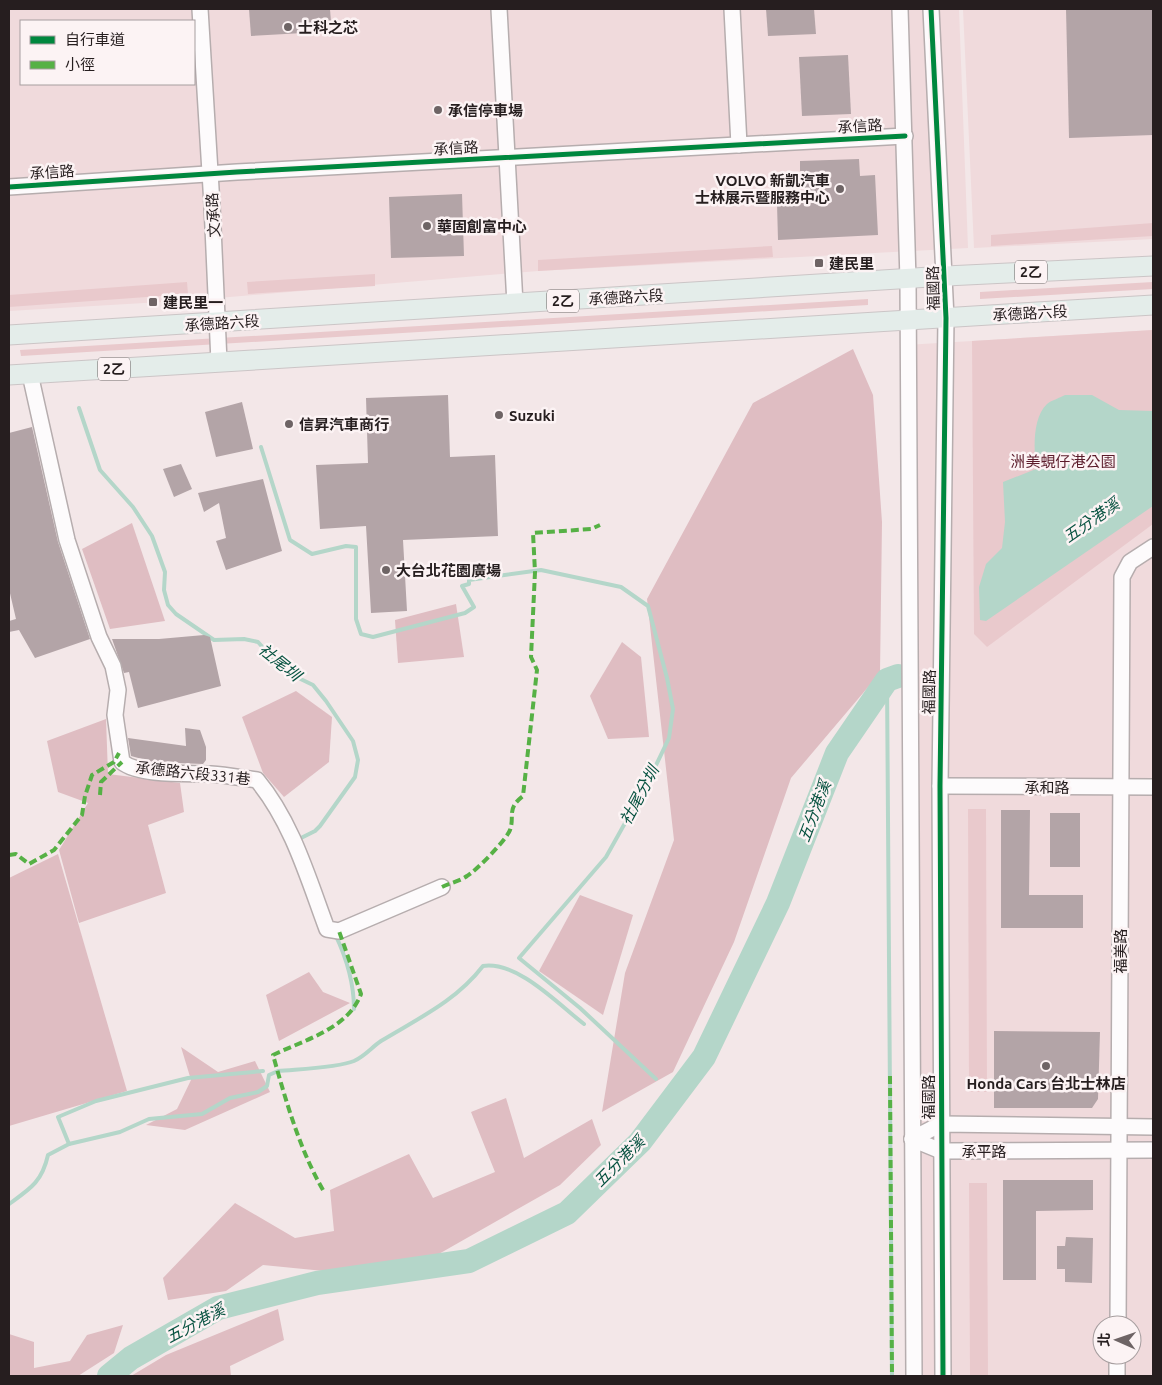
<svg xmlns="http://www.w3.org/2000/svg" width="1162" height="1385" font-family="Ubuntu,'Noto Sans TC',sans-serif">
	<rect width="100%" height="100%" fill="#f3e7e8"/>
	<g fill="#f0dadc" fill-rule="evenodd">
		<path d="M9,9H959L968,248L538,271L195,300L9,311ZM21,21H194V84H21Z"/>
		<path d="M963,9H1153V239L974,248Z"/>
		<path d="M1153,330V1376H912L905,345ZM1102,1325H1132V1355H1102Z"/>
	</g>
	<g fill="#e9c9cc">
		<path d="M1153,223V236L991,246V235Z"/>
		<path d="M772,246L773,257L538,271V260Z"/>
		<path d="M375,274V286L248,294L247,282Z"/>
		<path d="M187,282L188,294L9,307V295Z"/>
		<path d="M1153,282V289L980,299V292Z"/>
		<path d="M868,299V305L21,356L20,350Z"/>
		<path d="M1153,330V524L987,647L974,634L972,341Z"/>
		<path d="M968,809H986L987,1092H969Z"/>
		<path d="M969,1183H987L988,1376H970Z"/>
	</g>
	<g fill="#dfbdc2">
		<path d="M853,349L873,395L882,522L880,673L791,778L734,942L673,1072L602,1112L625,973L674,840L647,599L753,403Z"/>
		<path d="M132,523L165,621L110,629L82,549Z"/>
		<path d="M456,604L464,657L398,663L395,620Z"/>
		<path d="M622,642L641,657L649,737L608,739L590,696Z"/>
		<path d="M296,691L332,717L329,762L284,797L263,773L242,717Z"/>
		<path d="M106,719L108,774L180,783L184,812L148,825L166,893L79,923L59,850L88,803L58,792L47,741Z"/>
		<path d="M58,854L127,1091L9,1126V878Z"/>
		<path d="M580,895L633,915L603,1015L539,971Z"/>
		<path d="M309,972L323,992L350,1003L279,1041L266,995Z"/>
		<path d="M181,1047L218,1072L255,1061L270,1092L185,1130L146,1125L177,1109L191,1080Z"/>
		<path d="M506,1098L524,1158L592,1119L601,1145L560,1185L437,1255L344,1273L263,1265L226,1291L168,1300L163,1278L235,1203L295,1238L334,1231L330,1190L409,1154L433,1198L495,1172L471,1112Z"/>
		<path d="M278,1309L284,1340L230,1366L231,1376H131L166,1355Z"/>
		<path d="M123,1325L114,1353L78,1376H9V1334L34,1342V1368L70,1361L87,1335Z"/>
	</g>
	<path fill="#b4d6c9" d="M1065,395H1092L1119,410L1153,411V506L986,621L980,620L979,587L986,564L1002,548L1005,522L1003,482L1036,469C1034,450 1032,418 1047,404C1052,400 1060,398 1065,395Z"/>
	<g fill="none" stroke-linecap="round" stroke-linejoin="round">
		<g stroke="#b4d6c9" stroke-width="4">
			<path d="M79,408L100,470L133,507L152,536L165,572L164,590L168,605L176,614L214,640L244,639L258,642L284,671L313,685L326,701L353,741L358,760L355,777L320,826L315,831L299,839V842"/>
			<path d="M261,447L290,540L312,554L346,546L356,547V619L361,634L373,637L465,613L474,607L462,586L469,584V580L541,570L621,587L648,606L667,678L673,709L669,738L648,782L606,857L519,958L580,1008L656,1079"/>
			<path d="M887,680L892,1376"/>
			<path d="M335,934C346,957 354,983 354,1009"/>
			<path d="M69,1144L58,1117L96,1101L188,1078L263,1071"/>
			<path d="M9,1204C30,1189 42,1182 48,1155L69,1144L120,1132L149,1119L202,1114L230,1098L258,1092L267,1086L269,1075L278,1071C298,1069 337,1068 354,1061C365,1056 372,1047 381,1041C419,1018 456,1001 483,966C518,961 558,1004 584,1024"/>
		</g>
		<path stroke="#b4d6c9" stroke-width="24" d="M109,1376L131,1358L218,1308L317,1283L469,1261L567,1213L640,1142L704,1057L778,903L837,753L887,680L898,676"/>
	</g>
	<g fill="#b3a4a7">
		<path d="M249,9H330L331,22L321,32L251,36Z"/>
		<path d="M766,9H814L816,34L768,36Z"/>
		<path d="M1066,9H1153V135L1069,138Z"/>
		<path d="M848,55L851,114L802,116L799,57Z"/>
		<path d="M859,159L860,176L875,175L878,235L778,240L777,204L805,203L804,171H800V161Z"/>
		<path d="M462,194L464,256L391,258L389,197Z"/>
		<path d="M448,395L450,457L495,455L498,536L403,540L407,611L371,613L366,526L320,529L316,465L368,463L366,398Z"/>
		<path d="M242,402L253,449L216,457L205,412Z"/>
		<path d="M32,427L58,542L90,639L35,658L19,630L9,632V621L16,619L9,589V433Z"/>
		<path d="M181,464L192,489L174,497L163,469Z"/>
		<path d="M263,479L282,551L226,570L216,541L226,538L219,503L204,512L198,493Z"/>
		<path d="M204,635L210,637L221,686L138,708L129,672L124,673L112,639H159Z"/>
		<path d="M185,728L200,730L206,747V760L203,764L153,762L131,756L128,738L186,746Z"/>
		<path d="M1001,810H1030L1029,895H1083V928H1001Z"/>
		<rect x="1050" y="813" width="30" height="54"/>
		<path d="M994,1031L1100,1032L1098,1099L1092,1108H994Z"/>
		<path d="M1003,1180H1093V1210L1036,1211V1280H1003Z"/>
		<path d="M1066,1237L1093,1238L1092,1283L1065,1282V1269H1057V1246H1065Z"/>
	</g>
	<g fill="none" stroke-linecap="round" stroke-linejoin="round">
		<g stroke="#b6adae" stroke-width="18">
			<g id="minor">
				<path d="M200,9L212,205L219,362"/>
				<path d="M499,9L515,304"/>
				<path d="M732,9L739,145"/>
				<path d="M900,9L908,280L914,1376"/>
				<path d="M931,9L946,318L940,786L943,1376"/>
				<path d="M9,187L237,172L905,136"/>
				<path d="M30,374L67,540L99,637L113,666L118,690L115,715L122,762C140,776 187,773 211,774C226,775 242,778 257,780C292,822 308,878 327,929L339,931L442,887"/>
				<path d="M940,786L1153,787"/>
				<path d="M912,1139L941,1124L1153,1127"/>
				<path d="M912,1139L941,1151L1153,1150"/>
				<path d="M1118,1325L1122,577L1130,562L1153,547"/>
				<path d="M1117,1376V1355"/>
			</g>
		</g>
		<g stroke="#cbc5c6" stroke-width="21">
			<g id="major">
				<path d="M9,335L946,276L1153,266"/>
				<path d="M9,375L1153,305"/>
			</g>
		</g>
		<use href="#minor" stroke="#fdfbfc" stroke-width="15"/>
		<use href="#major" stroke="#e4edea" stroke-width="19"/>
		<g stroke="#56b145" stroke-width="4" stroke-dasharray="8 4" stroke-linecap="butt">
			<path d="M100,795L101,782L122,762"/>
			<path d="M9,855L16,854L29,864L54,850L82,815L85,796L92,775L114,762L119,753"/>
			<path d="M442,887C450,883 460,881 467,876C476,871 507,839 510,830C515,816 506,809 523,796L537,670L531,657L535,572L533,533L591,529L600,525"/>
			<path d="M890,1076L892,1376"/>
			<path d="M323,1190C299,1148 286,1101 273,1055C304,1040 348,1029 361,994L339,931"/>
		</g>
		<g stroke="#fcf3f4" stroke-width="8">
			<g id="cycleway">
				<path d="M931,9L946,318L940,786L943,1376"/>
				<path d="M9,187L237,172L905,136"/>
			</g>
		</g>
		<use href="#cycleway" stroke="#00873e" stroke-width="5"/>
	</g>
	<g fill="#6e6465" stroke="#fcf3f4" stroke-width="2">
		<circle cx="288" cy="27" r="5"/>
		<circle cx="438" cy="110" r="5"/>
		<circle cx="840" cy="189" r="5"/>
		<circle cx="427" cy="226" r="5"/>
		<rect x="814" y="258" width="10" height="10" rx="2.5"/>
		<rect x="148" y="297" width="10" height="10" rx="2.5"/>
		<circle cx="499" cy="415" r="5"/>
		<circle cx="289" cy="424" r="5"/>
		<circle cx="386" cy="570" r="5"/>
		<circle cx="1046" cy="1066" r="5"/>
	</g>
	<g text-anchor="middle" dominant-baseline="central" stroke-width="5" stroke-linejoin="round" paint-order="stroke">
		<g fill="#fcf3f4" stroke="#665e5f" stroke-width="1">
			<rect x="1015" y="260.5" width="32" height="23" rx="4"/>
			<rect x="547" y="289.5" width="32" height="23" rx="4"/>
			<rect x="98" y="357.5" width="32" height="23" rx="4"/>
		</g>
		<g font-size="14" font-weight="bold" fill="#261e1f">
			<text x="1031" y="272">2乙</text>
			<text x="563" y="301">2乙</text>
			<text x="114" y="369">2乙</text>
		</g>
		<g font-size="15" font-weight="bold" fill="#261e1f" stroke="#fcf3f4" text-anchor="start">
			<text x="298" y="27">士科之芯</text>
			<text x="448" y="110">承信停車場</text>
			<text x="830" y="180" text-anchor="end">VOLVO 新凱汽車<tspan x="830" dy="17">士林展示暨服務中心</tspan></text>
			<text x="437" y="226">華固創富中心</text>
			<text x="829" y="263">建民里</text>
			<text x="163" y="302">建民里一</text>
			<text x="509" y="415">Suzuki</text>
			<text x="299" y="424">信昇汽車商行</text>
			<text x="396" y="570">大台北花園廣場</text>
			<text x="1046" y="1083" text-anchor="middle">Honda Cars 台北士林店</text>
		</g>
		<g font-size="15" fill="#261e1f" stroke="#fcf3f4">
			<text transform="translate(860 126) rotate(-3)">承信路</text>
			<text transform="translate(456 148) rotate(-3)">承信路</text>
			<text transform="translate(52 172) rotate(-4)">承信路</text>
			<text transform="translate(213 215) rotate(-93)">文承路</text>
			<text transform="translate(933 288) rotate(-91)">福國路</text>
			<text transform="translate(626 297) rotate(-3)">承德路六段</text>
			<text transform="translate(1030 313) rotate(-3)">承德路六段</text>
			<text transform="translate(222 323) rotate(-4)">承德路六段</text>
			<text transform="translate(929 692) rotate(-89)">福國路</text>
			<text transform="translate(193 773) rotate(6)">承德路六段331巷</text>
			<text x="1047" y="787">承和路</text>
			<text transform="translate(1120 951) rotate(-90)">福美路</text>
			<text transform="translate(928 1097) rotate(-90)">福國路</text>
			<text x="984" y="1151">承平路</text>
		</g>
		<g font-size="15" fill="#5b1c2b" stroke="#fcf3f4">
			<text x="1063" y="461">洲美蜆仔港公園</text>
		</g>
		<g font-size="16" font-style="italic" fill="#075240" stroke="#fcf3f4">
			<text transform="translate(1091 520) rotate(-35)">五分港溪</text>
			<text transform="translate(280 662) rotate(39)">社尾圳</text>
			<text transform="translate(639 795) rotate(-62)">社尾分圳</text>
			<text transform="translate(814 811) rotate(-69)">五分港溪</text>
			<text transform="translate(619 1161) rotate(-45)">五分港溪</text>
			<text transform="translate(195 1323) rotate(-28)">五分港溪</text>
		</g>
	</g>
	<rect width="1162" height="1385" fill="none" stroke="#261e1f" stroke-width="20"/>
	<rect x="20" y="20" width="175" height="65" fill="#fcf3f4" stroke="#a69e9f"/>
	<rect x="30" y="36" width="25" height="8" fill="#00873e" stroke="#a69e9f"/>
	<text x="65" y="45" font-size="15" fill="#261e1f">自行車道</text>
	<rect x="30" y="61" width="25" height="8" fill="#56b145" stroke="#a69e9f"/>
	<text x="65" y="70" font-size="15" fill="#261e1f">小徑</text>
	<g transform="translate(1117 1340) rotate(272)"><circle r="24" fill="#fcf3f4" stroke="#a69e9f"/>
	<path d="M0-4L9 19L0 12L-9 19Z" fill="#6e6465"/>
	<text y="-8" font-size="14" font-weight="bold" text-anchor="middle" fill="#261e1f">北</text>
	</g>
</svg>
